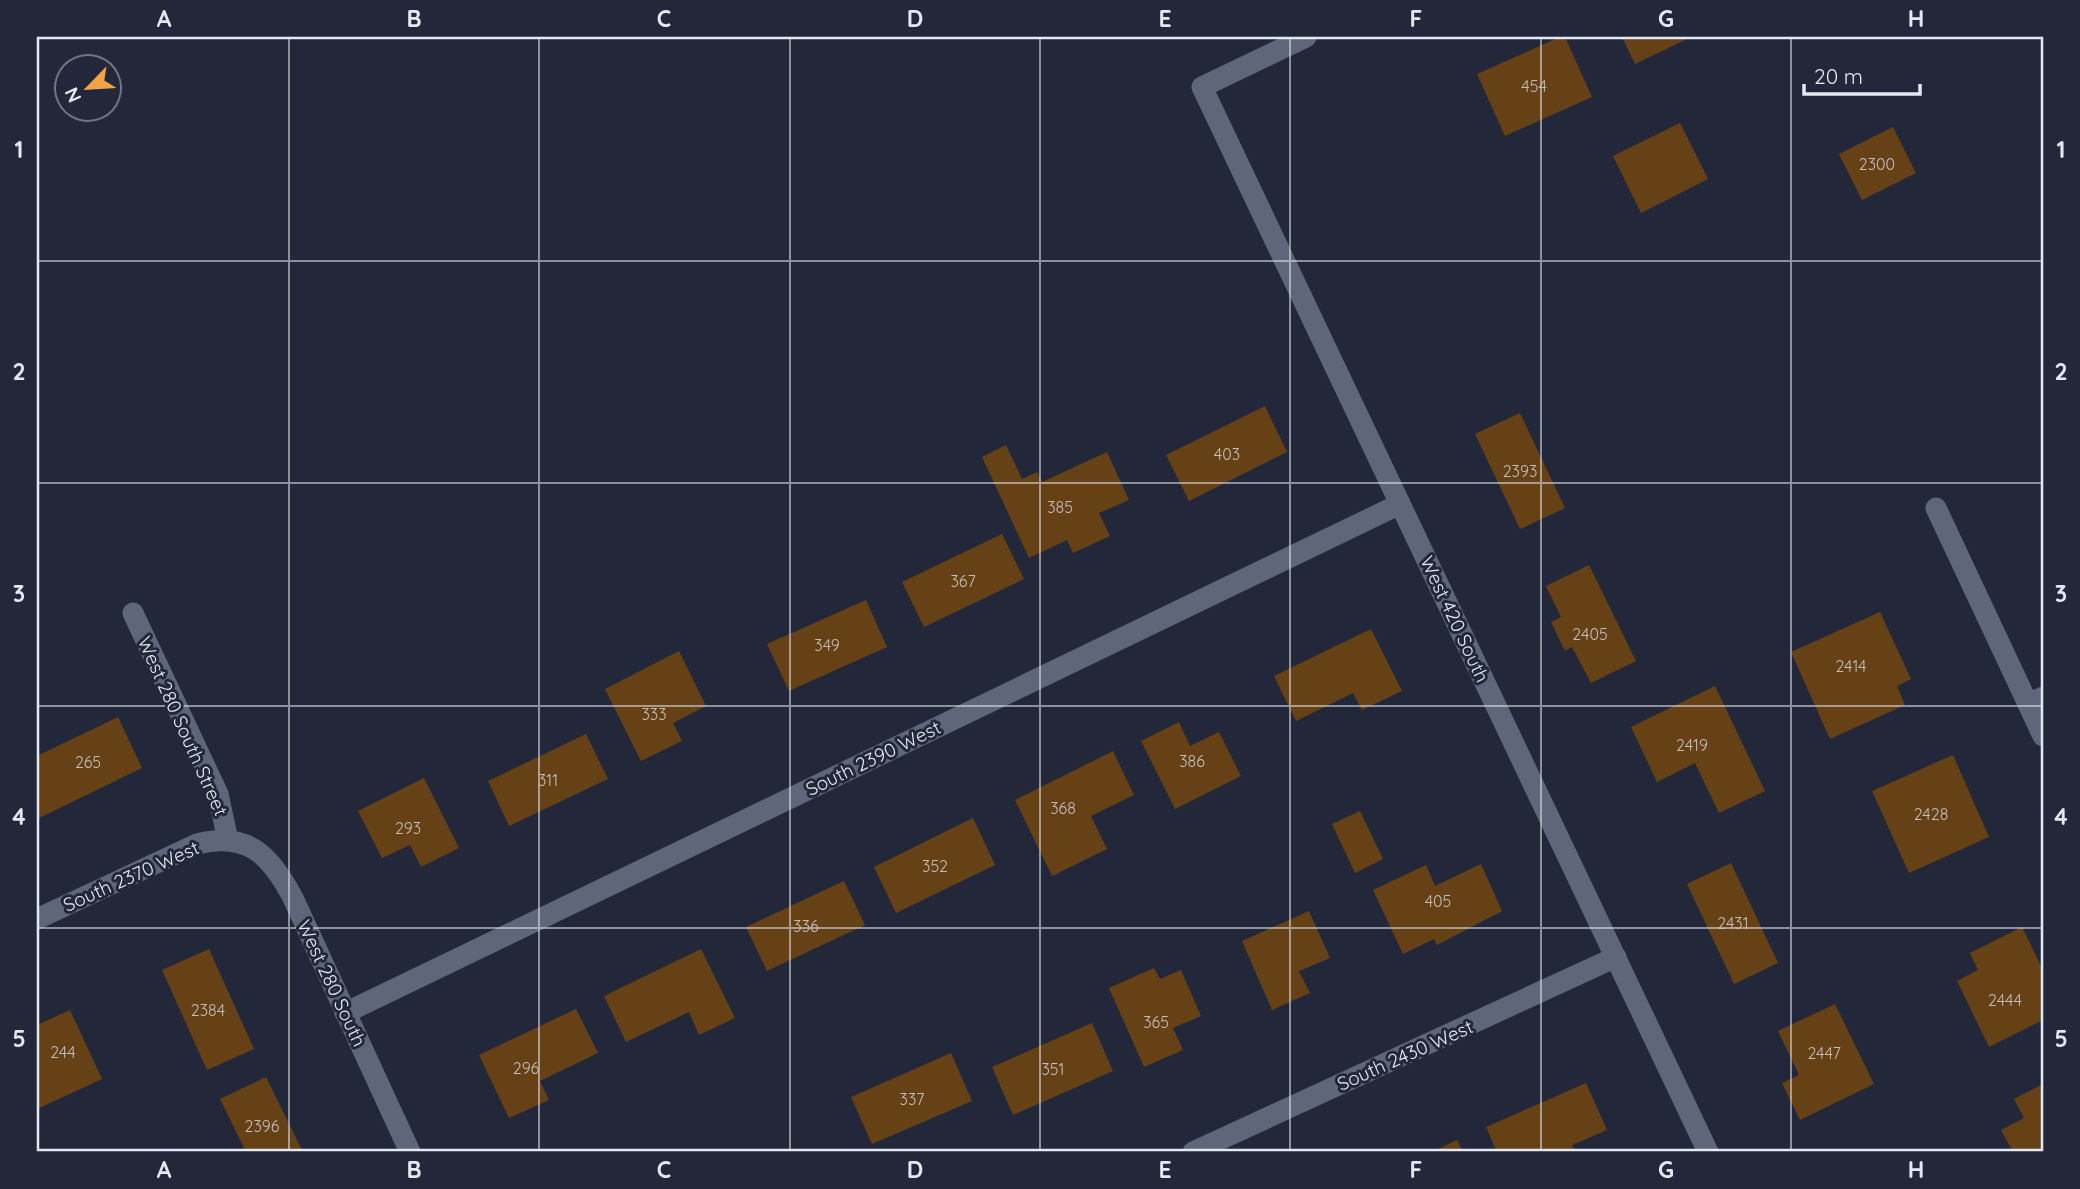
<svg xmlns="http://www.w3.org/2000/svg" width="2080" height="1189" font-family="Quicksand,sans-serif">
	<rect width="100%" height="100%" fill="#222839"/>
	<g fill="#664115">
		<path d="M1560,37H1565L1592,97L1505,136L1477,74Z"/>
		<path d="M1622,37H1691L1635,64Z"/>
		<path d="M1680,123L1708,179L1641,213L1613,156Z"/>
		<path d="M1893,127L1916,173L1862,200L1839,154Z"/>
		<path d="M1265,406L1287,452L1189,501L1166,455Z"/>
		<path d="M1520,413L1565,508L1520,529L1475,434Z"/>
		<path d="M1006,445L1022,479L1037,472L1042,482L1107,452L1129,500L1099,513L1110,536L1073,553L1067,540L1029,558L982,457Z"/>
		<path d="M1002,534L1024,579L924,627L902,582Z"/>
		<path d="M1589,565L1636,661L1591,683L1572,647L1565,651L1551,622L1561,617L1546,586Z"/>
		<path d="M866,600L887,647L789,691L767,644Z"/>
		<path d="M1880,612L1911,679L1897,686L1905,705L1830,739L1791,652Z"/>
		<path d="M1371,629L1402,691L1362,710L1353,693L1296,721L1274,676Z"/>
		<path d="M679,651L706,706L673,723L682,741L641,761L605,689Z"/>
		<path d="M1715,686L1765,791L1719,813L1695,763L1657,782L1631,727Z"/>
		<path d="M118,717L142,768L37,819V756Z"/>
		<path d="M1179,722L1190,746L1219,732L1241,776L1175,809L1141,741Z"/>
		<path d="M586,734L608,779L509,826L488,781Z"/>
		<path d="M1113,751L1134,795L1091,816L1107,849L1052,876L1015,800Z"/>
		<path d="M1953,755L1989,837L1909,873L1872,791Z"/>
		<path d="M424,778L459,848L421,867L410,845L382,858L358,811Z"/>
		<path d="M1360,811L1383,859L1355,873L1332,824Z"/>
		<path d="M973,818L995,865L896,913L874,867Z"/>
		<path d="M1731,863L1778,963L1734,984L1687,884Z"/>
		<path d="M1481,864L1502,911L1437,945L1434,939L1403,954L1373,890L1426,865L1435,886Z"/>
		<path d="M844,881L865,925L767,971L746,927Z"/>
		<path d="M1309,911L1330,958L1299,971L1310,993L1272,1010L1242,941Z"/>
		<path d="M2022,927L2043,970V1020L1989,1047L1957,981L1978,970L1970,953Z"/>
		<path d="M209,949L254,1049L207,1070L162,970Z"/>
		<path d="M701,949L735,1018L699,1035L689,1012L626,1042L604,996Z"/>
		<path d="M1154,968L1160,979L1181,970L1201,1016L1173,1028L1183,1050L1144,1067L1109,988Z"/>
		<path d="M1835,1004L1874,1084L1800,1120L1782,1083L1799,1075L1778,1031Z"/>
		<path d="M576,1009L598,1053L540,1081L549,1100L509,1118L479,1055Z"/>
		<path d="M70,1010L102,1079L37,1109V1025Z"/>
		<path d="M1092,1023L1113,1071L1013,1115L992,1067Z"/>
		<path d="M951,1053L972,1101L872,1144L851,1097Z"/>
		<path d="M266,1077L303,1152H246L220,1099Z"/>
		<path d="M1586,1083L1607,1130L1572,1145L1575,1152H1497L1486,1127Z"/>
		<path d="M2043,1084V1152H2013L2001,1130L2024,1118L2014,1099Z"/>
		<path d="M1457,1140L1463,1152H1432Z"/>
	</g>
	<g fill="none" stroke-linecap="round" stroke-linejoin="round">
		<g stroke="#5f6679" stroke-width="21">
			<path d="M1306,37L1202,87L1708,1152"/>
			<path d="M1936,508L2028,704"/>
			<path d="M133,613L218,794L228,840"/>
			<path d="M2043,697L2028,704L2043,736"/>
			<path d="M37,919L197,844C248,831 271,856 293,898L410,1152"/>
			<path d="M345,1013L1400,504"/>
			<path d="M1193,1152L1616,957"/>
		</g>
	</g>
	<path fill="none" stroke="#e3e8f3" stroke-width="2" stroke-opacity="0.55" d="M289,37V1152M539,37V1152M790,37V1152M1040,37V1152M1290,37V1152M1541,37V1152M1791,37V1152M37,261H2043M37,483H2043M37,706H2043M37,928H2043"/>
	<g text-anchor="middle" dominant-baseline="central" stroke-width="6" stroke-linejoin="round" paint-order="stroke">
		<g font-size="16" fill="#c4bebc">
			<text x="1534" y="86">454</text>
			<text x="1877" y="164">2300</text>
			<text x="1227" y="454">403</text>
			<text x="1520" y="471">2393</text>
			<text x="1060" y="507">385</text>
			<text x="963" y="581">367</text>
			<text x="1590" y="634">2405</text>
			<text x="827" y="645">349</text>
			<text x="1851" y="666">2414</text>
			<text x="654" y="714">333</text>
			<text x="1692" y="745">2419</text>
			<text x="1192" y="761">386</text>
			<text x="88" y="762">265</text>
			<text x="548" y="780">311</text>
			<text x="1063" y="808">368</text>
			<text x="1931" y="814">2428</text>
			<text x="408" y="828">293</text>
			<text x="935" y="866">352</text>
			<text x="1438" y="901">405</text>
			<text x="1733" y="923">2431</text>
			<text x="806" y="926">336</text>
			<text x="2005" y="1000">2444</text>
			<text x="208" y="1010">2384</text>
			<text x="1156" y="1022">365</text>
			<text x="63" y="1052">244</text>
			<text x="1824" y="1053">2447</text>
			<text x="526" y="1068">296</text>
			<text x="1053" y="1069">351</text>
			<text x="912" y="1099">337</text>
			<text x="262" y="1126">2396</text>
		</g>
		<g font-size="19" fill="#e3e8f3" stroke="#222839">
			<text transform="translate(1455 619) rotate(65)">West 420 South</text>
			<text transform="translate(183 726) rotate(66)">West 280 South Street</text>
			<text transform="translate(873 758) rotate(-26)">South 2390 West</text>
			<text transform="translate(131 876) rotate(-24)">South 2370 West</text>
			<text transform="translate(332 983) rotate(65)">West 280 South</text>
			<text transform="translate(1405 1055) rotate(-24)">South 2430 West</text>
		</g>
	</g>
	<rect width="2080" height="1189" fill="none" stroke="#222839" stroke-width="77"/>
	<g transform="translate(88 88) rotate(245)"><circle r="33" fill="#222839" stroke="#6f7583" stroke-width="2"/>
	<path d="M0-5L12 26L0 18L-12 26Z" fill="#f4a344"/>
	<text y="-10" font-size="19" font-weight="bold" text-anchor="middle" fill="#e3e8f3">N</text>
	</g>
	<path d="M1804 84v10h116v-10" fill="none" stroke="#e3e8f3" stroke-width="3.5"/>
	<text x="1814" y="84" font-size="21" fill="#e3e8f3" stroke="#222839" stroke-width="5" paint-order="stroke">20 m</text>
	<rect x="38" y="38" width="2004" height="1112" fill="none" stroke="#e3e8f3" stroke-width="2.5"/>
	<g font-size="23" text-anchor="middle" font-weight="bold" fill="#e3e8f3">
		<text x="164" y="27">A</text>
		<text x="414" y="27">B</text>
		<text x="664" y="27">C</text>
		<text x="915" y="27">D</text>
		<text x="1165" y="27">E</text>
		<text x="1416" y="27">F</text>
		<text x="1666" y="27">G</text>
		<text x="1916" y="27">H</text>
		<text x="19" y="158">1</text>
		<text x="2061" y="158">1</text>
		<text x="19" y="380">2</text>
		<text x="2061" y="380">2</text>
		<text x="19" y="602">3</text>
		<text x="2061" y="602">3</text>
		<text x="19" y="825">4</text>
		<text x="2061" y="825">4</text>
		<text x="19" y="1047">5</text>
		<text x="2061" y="1047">5</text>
		<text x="164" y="1178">A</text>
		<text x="414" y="1178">B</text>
		<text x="664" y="1178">C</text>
		<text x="915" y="1178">D</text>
		<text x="1165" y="1178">E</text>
		<text x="1416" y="1178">F</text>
		<text x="1666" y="1178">G</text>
		<text x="1916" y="1178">H</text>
	</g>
</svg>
